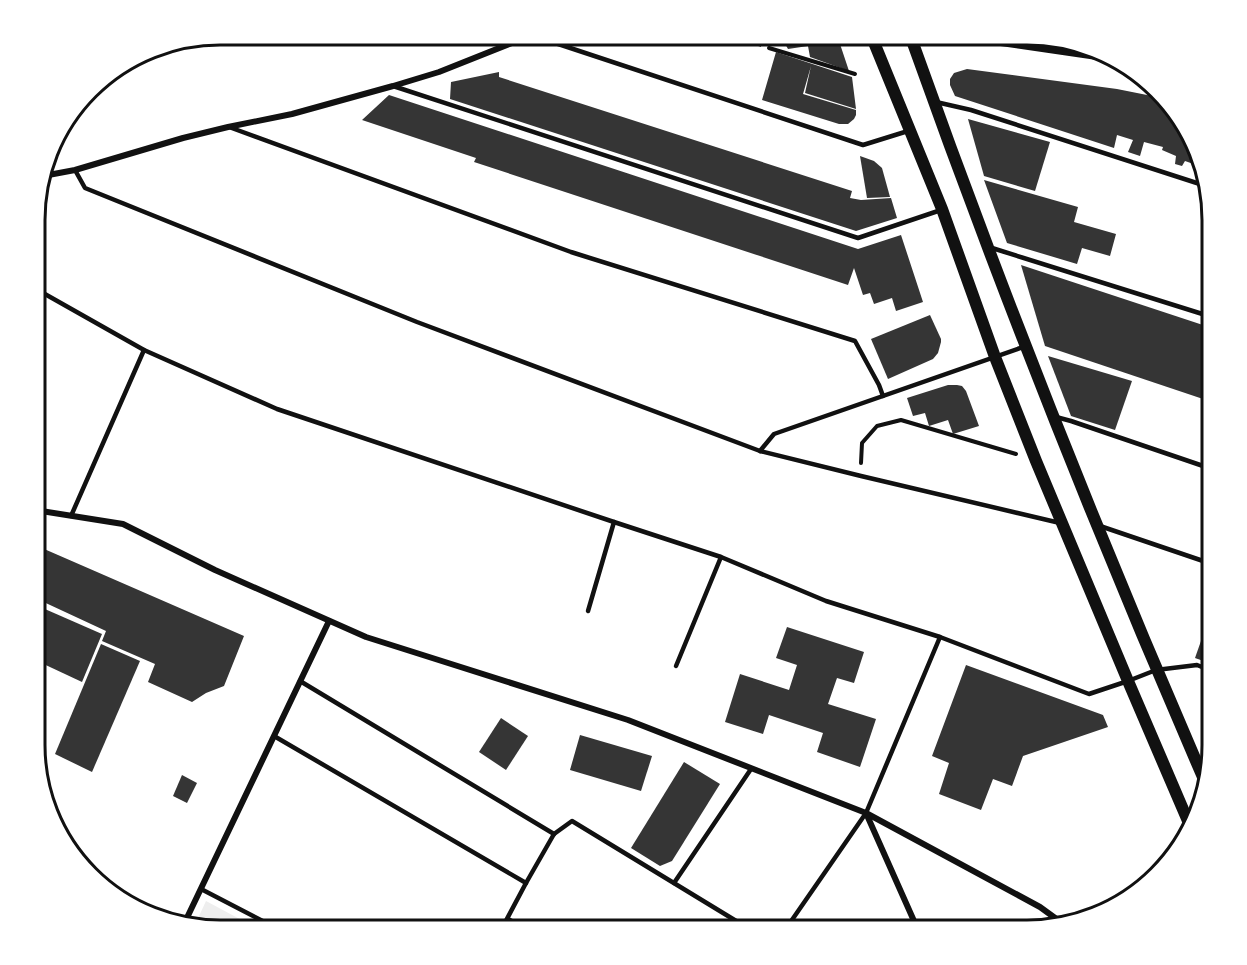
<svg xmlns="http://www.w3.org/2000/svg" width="1247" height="965" font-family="Lato,sans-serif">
	<rect width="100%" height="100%" fill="#fff"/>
	<path fill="#eee" d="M206,901L260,930H208L194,927Z"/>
	<g fill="#353535">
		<path d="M727,35H762L761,47Z"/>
		<path d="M780,35H837L849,71L810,57L808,46L788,49Z"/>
		<path d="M776,52L852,77L856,109L805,93L811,66L803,94L856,110V115L854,119L848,124H839L762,100Z"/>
		<path d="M967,69L1117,89L1162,98L1198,149L1202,167L1185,161L1182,166L1175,164L1176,156L1162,150L1163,147L1144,142L1140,156L1128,152L1133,140L1117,135L1114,148L955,96L950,85V79L954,73Z"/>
		<path d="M499,72V77L852,191L850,198L861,200L891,198L897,218L856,231L450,99L451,82Z"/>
		<path d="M389,95L858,249L901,235L923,302L896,311L892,298L874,304L870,293L863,295L854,268L848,285L474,162L476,158L362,120Z"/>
		<path d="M968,119L1050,142L1035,191L984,176Z"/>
		<path d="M860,156L874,161L882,168L890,197L867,198Z"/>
		<path d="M984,180L1078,207L1074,222L1116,234L1110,256L1082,248L1077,264L1007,243Z"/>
		<path d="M1021,265L1212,328V402L1045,346Z"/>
		<path d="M930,315L941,339V342L938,353L933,359L888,379L871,339Z"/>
		<path d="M1048,356L1132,381L1115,430L1071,416Z"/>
		<path d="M948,385H957L962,386L966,391L979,426L953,434L948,420L929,426L925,413L913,416L907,398Z"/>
		<path d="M35,545L244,636L224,686L206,693L192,702L148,682L155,664L102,641L106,631L35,598Z"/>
		<path d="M38,606L102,634L82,682L35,660V612Z"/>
		<path d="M1208,621L1212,623V664L1195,658Z"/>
		<path d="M787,627L864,652L854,683L837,678L828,704L876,719L860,767L817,752L823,733L769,715L763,734L725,722L740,674L789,690L797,665L776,658Z"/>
		<path d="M101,644L140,661L92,772L55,754Z"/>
		<path d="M966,665L1103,715L1108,727L1023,756L1012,786L993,779L981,810L939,794L949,763L932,756Z"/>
		<path d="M501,718L528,736L506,770L479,752Z"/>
		<path d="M580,735L652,756L641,791L570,770Z"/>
		<path d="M684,762L720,784L672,861L660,866L631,848Z"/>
		<path d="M182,775L197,783L187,803L173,796Z"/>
	</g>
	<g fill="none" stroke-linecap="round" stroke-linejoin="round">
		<g stroke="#111" stroke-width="4">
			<path d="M769,48L855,74"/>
			<path d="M861,463L862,443L877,426L901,420L1016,454"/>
		</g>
		<g stroke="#111" stroke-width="4.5">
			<path d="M531,35L863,145L908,131"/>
			<path d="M393,86L858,238L941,210"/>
			<path d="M936,102L971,110L1206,186"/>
			<path d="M229,127L571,252L855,341L879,385L883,396"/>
			<path d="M75,170L85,188L417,322L760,451L861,476L1060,523"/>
			<path d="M992,248L1212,317"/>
			<path d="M36,289L144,350L277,409L614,522L721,557L826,601L940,637L1089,694L1128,681L1156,670L1197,665L1212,671"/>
			<path d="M1056,417L1071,421L1212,469"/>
			<path d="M760,451L774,434L1026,346"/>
			<path d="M71,516L144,350"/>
			<path d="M1100,526L1212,564"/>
			<path d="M588,611L614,522"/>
			<path d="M676,666L721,557"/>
			<path d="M300,681L554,834"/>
			<path d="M274,736L526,883"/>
			<path d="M674,883L751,769"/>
			<path d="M201,889L280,930"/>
			<path d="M508,919L528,930"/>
			<path d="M501,930L526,883L554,834L572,821L751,930"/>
			<path d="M785,930L866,813L940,637"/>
		</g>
		<g stroke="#111" stroke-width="6">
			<path d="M43,176L75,170L183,138L228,127L292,114L393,86L439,72L532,35"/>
			<path d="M35,510L123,524L215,570L366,637L628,720L866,813L1040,907L1062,923"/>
			<path d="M866,813L918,930"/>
			<path d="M184,924L329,621"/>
		</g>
		<path stroke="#111" stroke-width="10" d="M959,35L1111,57"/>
		<g stroke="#111" stroke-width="12">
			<path d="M871,35L942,209L995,357L1036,461L1128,681L1191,828"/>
			<path d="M910,35C1000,288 1099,538 1206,784"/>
		</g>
	</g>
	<path d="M0 0H1247V965H0ZM220 45H1027A175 175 0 0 1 1202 220V745A175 175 0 0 1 1027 920H220A175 175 0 0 1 45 745V220A175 175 0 0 1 220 45Z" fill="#fff" fill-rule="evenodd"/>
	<path fill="none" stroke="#111" stroke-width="3" d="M220 45H1027A175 175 0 0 1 1202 220V745A175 175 0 0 1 1027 920H220A175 175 0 0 1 45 745V220A175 175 0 0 1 220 45Z"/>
</svg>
